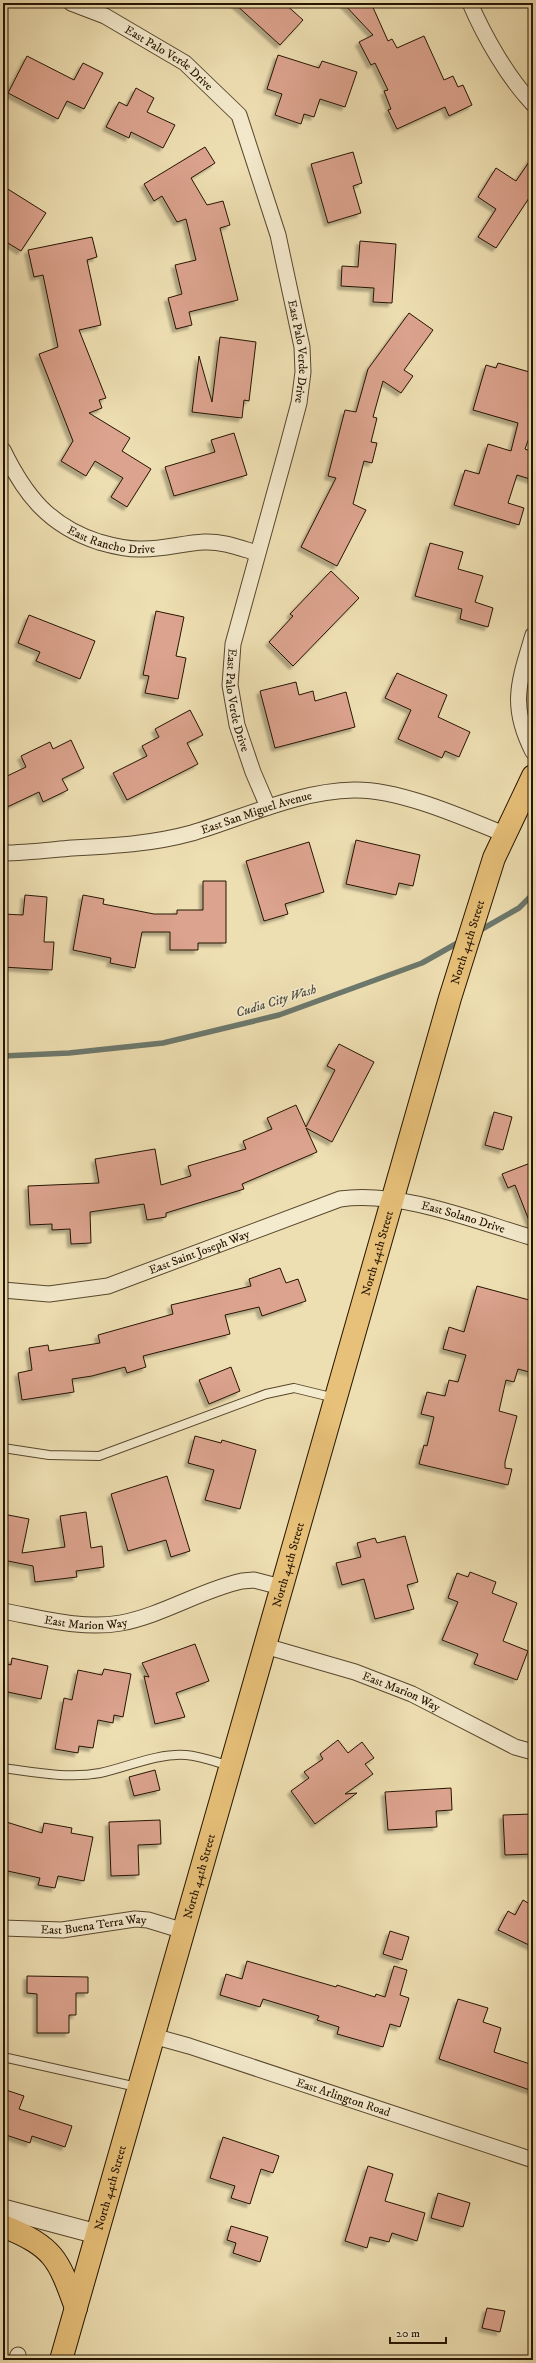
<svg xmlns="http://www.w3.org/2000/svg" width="536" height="2363" font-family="'IM FELL DW Pica',serif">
	<defs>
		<filter id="shadow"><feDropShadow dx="-3.5" dy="3.5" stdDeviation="1" flood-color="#0004"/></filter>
	</defs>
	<rect width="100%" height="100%" fill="#eedfb2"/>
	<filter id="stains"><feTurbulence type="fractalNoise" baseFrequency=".005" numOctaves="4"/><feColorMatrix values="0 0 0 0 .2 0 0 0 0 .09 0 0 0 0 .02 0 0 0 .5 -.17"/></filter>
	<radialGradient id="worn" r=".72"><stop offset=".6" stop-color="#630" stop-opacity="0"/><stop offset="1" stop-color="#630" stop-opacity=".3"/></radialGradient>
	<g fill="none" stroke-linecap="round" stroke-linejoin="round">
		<g stroke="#6c786c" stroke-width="5.5">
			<path d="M477,932L519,908L533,894"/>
			<path d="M3,1056L69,1053L163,1043L279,1015L422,963L461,941"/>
		</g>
	</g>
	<g fill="#dca38e" stroke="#251401" filter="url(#shadow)">
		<path d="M234,3H284L303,20L280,45Z"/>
		<path d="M343,3H371L388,41L392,39L397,48L424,36L444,80L453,76L458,87L463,85L472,105L449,116L445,107L397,129L388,110L391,109L384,91L388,90L375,63L371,65L359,42L373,35Z"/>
		<path d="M278,55L319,68L322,61L357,72L345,107L320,99L314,117L304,114L301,124L275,115L282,94L267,89Z"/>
		<path d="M27,56L74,80L83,63L103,73L84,109L67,101L58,119L8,93Z"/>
		<path d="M136,88L154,98L147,112L175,125L163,148L131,132L129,138L106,127L119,102L127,106Z"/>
		<path d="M205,147L215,163L191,178L207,205L223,201L230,225L220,228L238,300L189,312L192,325L176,329L168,298L182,294L175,265L196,260L186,219L177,222L162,196L154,201L144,184Z"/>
		<path d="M353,152L362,183L353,186L361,213L328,223L311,164Z"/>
		<path d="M533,156V192L496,248L478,237L496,209L478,197L496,168L516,181Z"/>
		<path d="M3,186L46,213L21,251L3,240Z"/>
		<path d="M92,237L97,257L87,260L101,325L79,330L106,398L99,400L102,408L89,413L130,438L122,451L151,469L127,507L111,497L123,478L95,461L86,476L61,461L73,441L39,354L58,347L43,275L34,277L28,250Z"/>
		<path d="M360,241L396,244L392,303L373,302L374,288L341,286L342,266L358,267Z"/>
		<path d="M409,313L433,330L404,370L413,376L401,393L383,381L373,417L377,418L371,442L377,443L372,463L364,461L353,504L366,510L337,566L301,547L336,478L328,476L345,410L356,412L368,369Z"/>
		<path d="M220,337L256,342L249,401L244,400L242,418L192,412L199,356L212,402Z"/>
		<path d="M498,363L533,373V427L525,449L533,452V480L517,475L508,503L524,508L519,525L454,505L465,470L479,474L488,444L511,451L518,423L473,410L486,365L496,368Z"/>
		<path d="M234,433L247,475L174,496L165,467L215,452L211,440Z"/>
		<path d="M430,543L463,552L458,569L483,576L475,602L493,608L488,627L460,619L462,609L415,596Z"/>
		<path d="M331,571L359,598L293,666L269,642L293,616L290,614Z"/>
		<path d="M156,611L184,617L176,656L186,658L178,699L145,693L149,676L143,675Z"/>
		<path d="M29,615L95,641L80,679L36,661L40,652L18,643Z"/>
		<path d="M397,673L447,695L438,717L470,732L459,757L445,751L442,758L398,739L411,710L385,698Z"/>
		<path d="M296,682L299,695L313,691L315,701L346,692L355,727L275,748L260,691Z"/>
		<path d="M190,710L203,735L187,743L198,764L127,800L113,773L147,756L142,746L159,737L155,729Z"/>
		<path d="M71,740L84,768L62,779L68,790L43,802L39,792L3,809V778L26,767L21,756L50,742L53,749Z"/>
		<path d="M356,840L420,855L413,886L399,883L396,895L346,884Z"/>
		<path d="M309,842L324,892L285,904L288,914L264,921L246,861Z"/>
		<path d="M203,881H226V943H198V950H170V932H142L135,968L110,963L111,958L73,950L83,895L104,899L103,904L154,914H177V910H203Z"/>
		<path d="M25,895L47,897L44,942H54L52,970L3,967V914L23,915Z"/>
		<path d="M339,1044L374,1062L332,1142L306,1128L317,1152L242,1184L244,1189L166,1213V1217L147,1220L144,1204L90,1212L91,1243L71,1244L70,1229L52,1230V1224L30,1225L28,1186L99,1183L95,1159L155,1149L161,1185L191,1176L188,1166L246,1149L243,1141L272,1129L267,1118L296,1105L306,1127L335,1070L327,1066Z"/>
		<path d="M494,1112L512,1117L503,1150L485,1145Z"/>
		<path d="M533,1162V1228H532L515,1185L508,1188L502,1174Z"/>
		<path d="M280,1268L286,1283L298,1279L306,1301L262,1316L259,1307L225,1315L230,1334L143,1356L146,1367L127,1373L125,1367L92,1376L72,1379L74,1392L22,1400L18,1373L32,1370L29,1348L48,1345L49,1351L100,1343L98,1335L173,1314L171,1305L251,1286L249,1279Z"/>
		<path d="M477,1286L533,1301V1373L518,1369L514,1382L506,1380L499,1411L517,1416L505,1462V1468L512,1469L508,1485L419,1464L424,1445L427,1446L434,1417L421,1414L427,1392L445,1396L449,1380L458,1382L466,1355L443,1349L449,1327L464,1332Z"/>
		<path d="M231,1367L240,1391L209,1404L199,1380Z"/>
		<path d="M195,1436L221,1443L222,1440L256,1450L240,1509L205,1500L214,1470L188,1463Z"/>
		<path d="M167,1476L190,1551L171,1557L166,1540L128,1551L111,1494Z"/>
		<path d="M86,1512L91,1548L102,1546L104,1567L76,1571L77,1577L35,1582L33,1566L3,1560V1514L29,1519L22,1553L65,1547L60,1516Z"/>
		<path d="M405,1536L418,1582L407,1585L414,1609L375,1619L364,1579L342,1585L336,1563L361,1557L357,1543L375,1538L377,1543Z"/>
		<path d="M470,1572L496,1582L492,1593L517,1603L503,1641L528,1651L517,1680L474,1664L478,1654L442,1640L458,1602L448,1598L457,1573L468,1577Z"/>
		<path d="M195,1644L209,1681L176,1693L185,1717L155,1724L144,1676L149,1677L142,1663Z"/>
		<path d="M12,1658L48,1666L41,1699L3,1691V1663L11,1665Z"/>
		<path d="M104,1669L131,1674L123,1717L114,1715L113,1723L98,1720L93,1748L79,1746L78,1753L55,1749L64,1698L72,1700L78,1670L102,1675Z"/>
		<path d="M338,1740L348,1753L362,1742L374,1758L365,1764L373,1774L345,1794L357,1793L315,1824L291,1791L309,1778L304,1772L323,1759L320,1754Z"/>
		<path d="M155,1770L160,1790L134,1796L129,1777Z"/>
		<path d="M451,1788L452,1810L436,1811L437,1827L388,1830L385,1792Z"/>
		<path d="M533,1814V1854L505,1855L503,1815Z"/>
		<path d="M160,1820L161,1844L138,1845L139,1875L111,1876L109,1822Z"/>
		<path d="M3,1821L42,1833L44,1823L72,1828L71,1833L93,1837L84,1881L58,1876L55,1888L38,1885L40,1878L3,1870Z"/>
		<path d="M523,1900L533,1906V1947L498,1930L508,1911L515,1915Z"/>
		<path d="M390,1931L409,1937L402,1960L383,1954Z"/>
		<path d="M247,1961L336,1987L337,1985L375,1997L376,1994L385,1997L394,1966L407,1970L400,1995L409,1998L400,2027L390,2024L383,2047L337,2034L339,2027L317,2020L319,2016L263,1999L260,2007L220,1995L226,1974L242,1979Z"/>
		<path d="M27,1976L88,1977V1993H76V2015H69V2033H37V1994L27,1993Z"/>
		<path d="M458,1999L488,2008L483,2022L501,2028L494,2052L533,2065V2091L439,2059Z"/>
		<path d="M3,2089L24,2096L19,2109L72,2126L65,2147L32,2136L30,2143L3,2134Z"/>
		<path d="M223,2137L279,2156L273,2173L261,2169L250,2204L231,2198L235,2186L210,2178Z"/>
		<path d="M368,2166L393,2174L385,2201L425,2213L417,2241L392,2233L389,2242L370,2237L367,2248L345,2241Z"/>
		<path d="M438,2193L470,2203L463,2227L431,2218Z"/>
		<path d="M231,2226L268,2237L260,2262L233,2253L236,2243L227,2240Z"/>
		<path d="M487,2308L505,2311L500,2332L482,2328Z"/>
	</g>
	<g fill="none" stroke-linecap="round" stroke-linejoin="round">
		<g stroke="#57472d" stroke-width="10">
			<g id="service">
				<path d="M3,1448L49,1455L99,1456L266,1394L294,1388L335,1398"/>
				<path d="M3,1768C34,1772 68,1779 100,1773C128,1767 157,1753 186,1755C200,1756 216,1762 230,1766"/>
				<path d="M3,2057L137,2087"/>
			</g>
		</g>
		<g stroke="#57472d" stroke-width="17">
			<g id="minor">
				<path id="s1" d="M71,3L105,16L185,63L239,115L278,235L302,347L303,372L299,403L287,448L233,644L230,685L237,725L253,772L268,807"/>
				<path d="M470,3C484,36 508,78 533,104"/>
				<path id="s2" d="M3,450C25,495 49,526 99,542C113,546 128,550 143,549C164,549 184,543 204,542C222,541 240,548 257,553"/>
				<path d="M533,635C519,682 509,705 533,752"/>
				<path id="s3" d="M3,853C26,853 49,850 72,848C113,846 152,844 192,833C245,817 298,791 354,790C399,789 462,817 504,834"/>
				<path id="s4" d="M3,1290L49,1294L108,1286L340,1199C399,1190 476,1221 533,1238"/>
				<path id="s5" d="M3,1611C41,1618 82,1630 121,1623C163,1615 201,1590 242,1581L254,1580L281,1587"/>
				<path id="s6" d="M265,1646L355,1672L412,1694L515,1747L533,1752"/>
				<path id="s7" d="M3,1928L62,1930L135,1919L148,1920L184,1931"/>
				<path id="s8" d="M153,2036L189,2046L533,2160"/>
				<path d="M16,2360L18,2355"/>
			</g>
		</g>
		<g stroke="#57472d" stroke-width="21">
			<path id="tertiary" d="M3,2209L97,2234"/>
		</g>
		<g stroke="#251401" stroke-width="24">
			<g id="primary">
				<path d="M3,2226C54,2247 58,2258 76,2308"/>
				<path id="s9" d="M61,2360L450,998L494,858L533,776"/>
			</g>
		</g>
		<use href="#service" stroke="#f4eacd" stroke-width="8"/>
		<use href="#minor" stroke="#f4eacd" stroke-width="15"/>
		<use href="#tertiary" stroke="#f4eacd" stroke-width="19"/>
		<use href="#primary" stroke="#e7c079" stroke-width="22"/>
	</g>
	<g text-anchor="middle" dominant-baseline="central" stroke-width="3" stroke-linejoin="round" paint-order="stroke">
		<g font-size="12" fill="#251401" stroke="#f4eacd">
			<text stroke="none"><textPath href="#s1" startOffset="113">East Palo Verde Drive</textPath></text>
			<text stroke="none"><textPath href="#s1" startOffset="449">East Palo Verde Drive</textPath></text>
			<text stroke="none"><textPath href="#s2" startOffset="149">East Rancho Drive</textPath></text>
			<text stroke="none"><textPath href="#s1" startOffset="808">East Palo Verde Drive</textPath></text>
			<text stroke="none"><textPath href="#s3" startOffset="258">East San Miguel Avenue</textPath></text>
			<text stroke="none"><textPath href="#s9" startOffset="1475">North 44th Street</textPath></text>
			<text stroke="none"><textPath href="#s4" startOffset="479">East Solano Drive</textPath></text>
			<text stroke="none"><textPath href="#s4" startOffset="203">East Saint Joseph Way</textPath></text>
			<text stroke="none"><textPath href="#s9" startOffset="1151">North 44th Street</textPath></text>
			<text stroke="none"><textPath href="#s9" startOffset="827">North 44th Street</textPath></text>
			<text stroke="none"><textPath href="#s5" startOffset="84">East Marion Way</textPath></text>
			<text stroke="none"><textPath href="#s6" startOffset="144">East Marion Way</textPath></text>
			<text stroke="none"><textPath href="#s9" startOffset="503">North 44th Street</textPath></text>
			<text stroke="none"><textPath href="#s7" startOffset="91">East Buena Terra Way</textPath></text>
			<text stroke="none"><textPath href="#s8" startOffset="200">East Arlington Road</textPath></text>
			<text stroke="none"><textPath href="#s9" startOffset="179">North 44th Street</textPath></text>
		</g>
		<g font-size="13" font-style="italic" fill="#4e4e3f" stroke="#f4eacd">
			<text transform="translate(276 1001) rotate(-17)">Cudia City Wash</text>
		</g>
	</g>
	<rect width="536" height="2363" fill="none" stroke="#eedfb2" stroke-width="16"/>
	<rect x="4" y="4" width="528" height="2355" fill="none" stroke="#251401" stroke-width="2"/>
	<rect x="8" y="8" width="520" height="2347" fill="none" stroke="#251401"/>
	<path d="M390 2337v6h56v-6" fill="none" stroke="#251401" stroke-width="2"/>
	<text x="396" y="2337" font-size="12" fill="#251401" stroke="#f4eacd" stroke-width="3" paint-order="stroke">20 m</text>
	<rect width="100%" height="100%" filter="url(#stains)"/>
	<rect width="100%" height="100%" fill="url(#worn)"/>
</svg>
